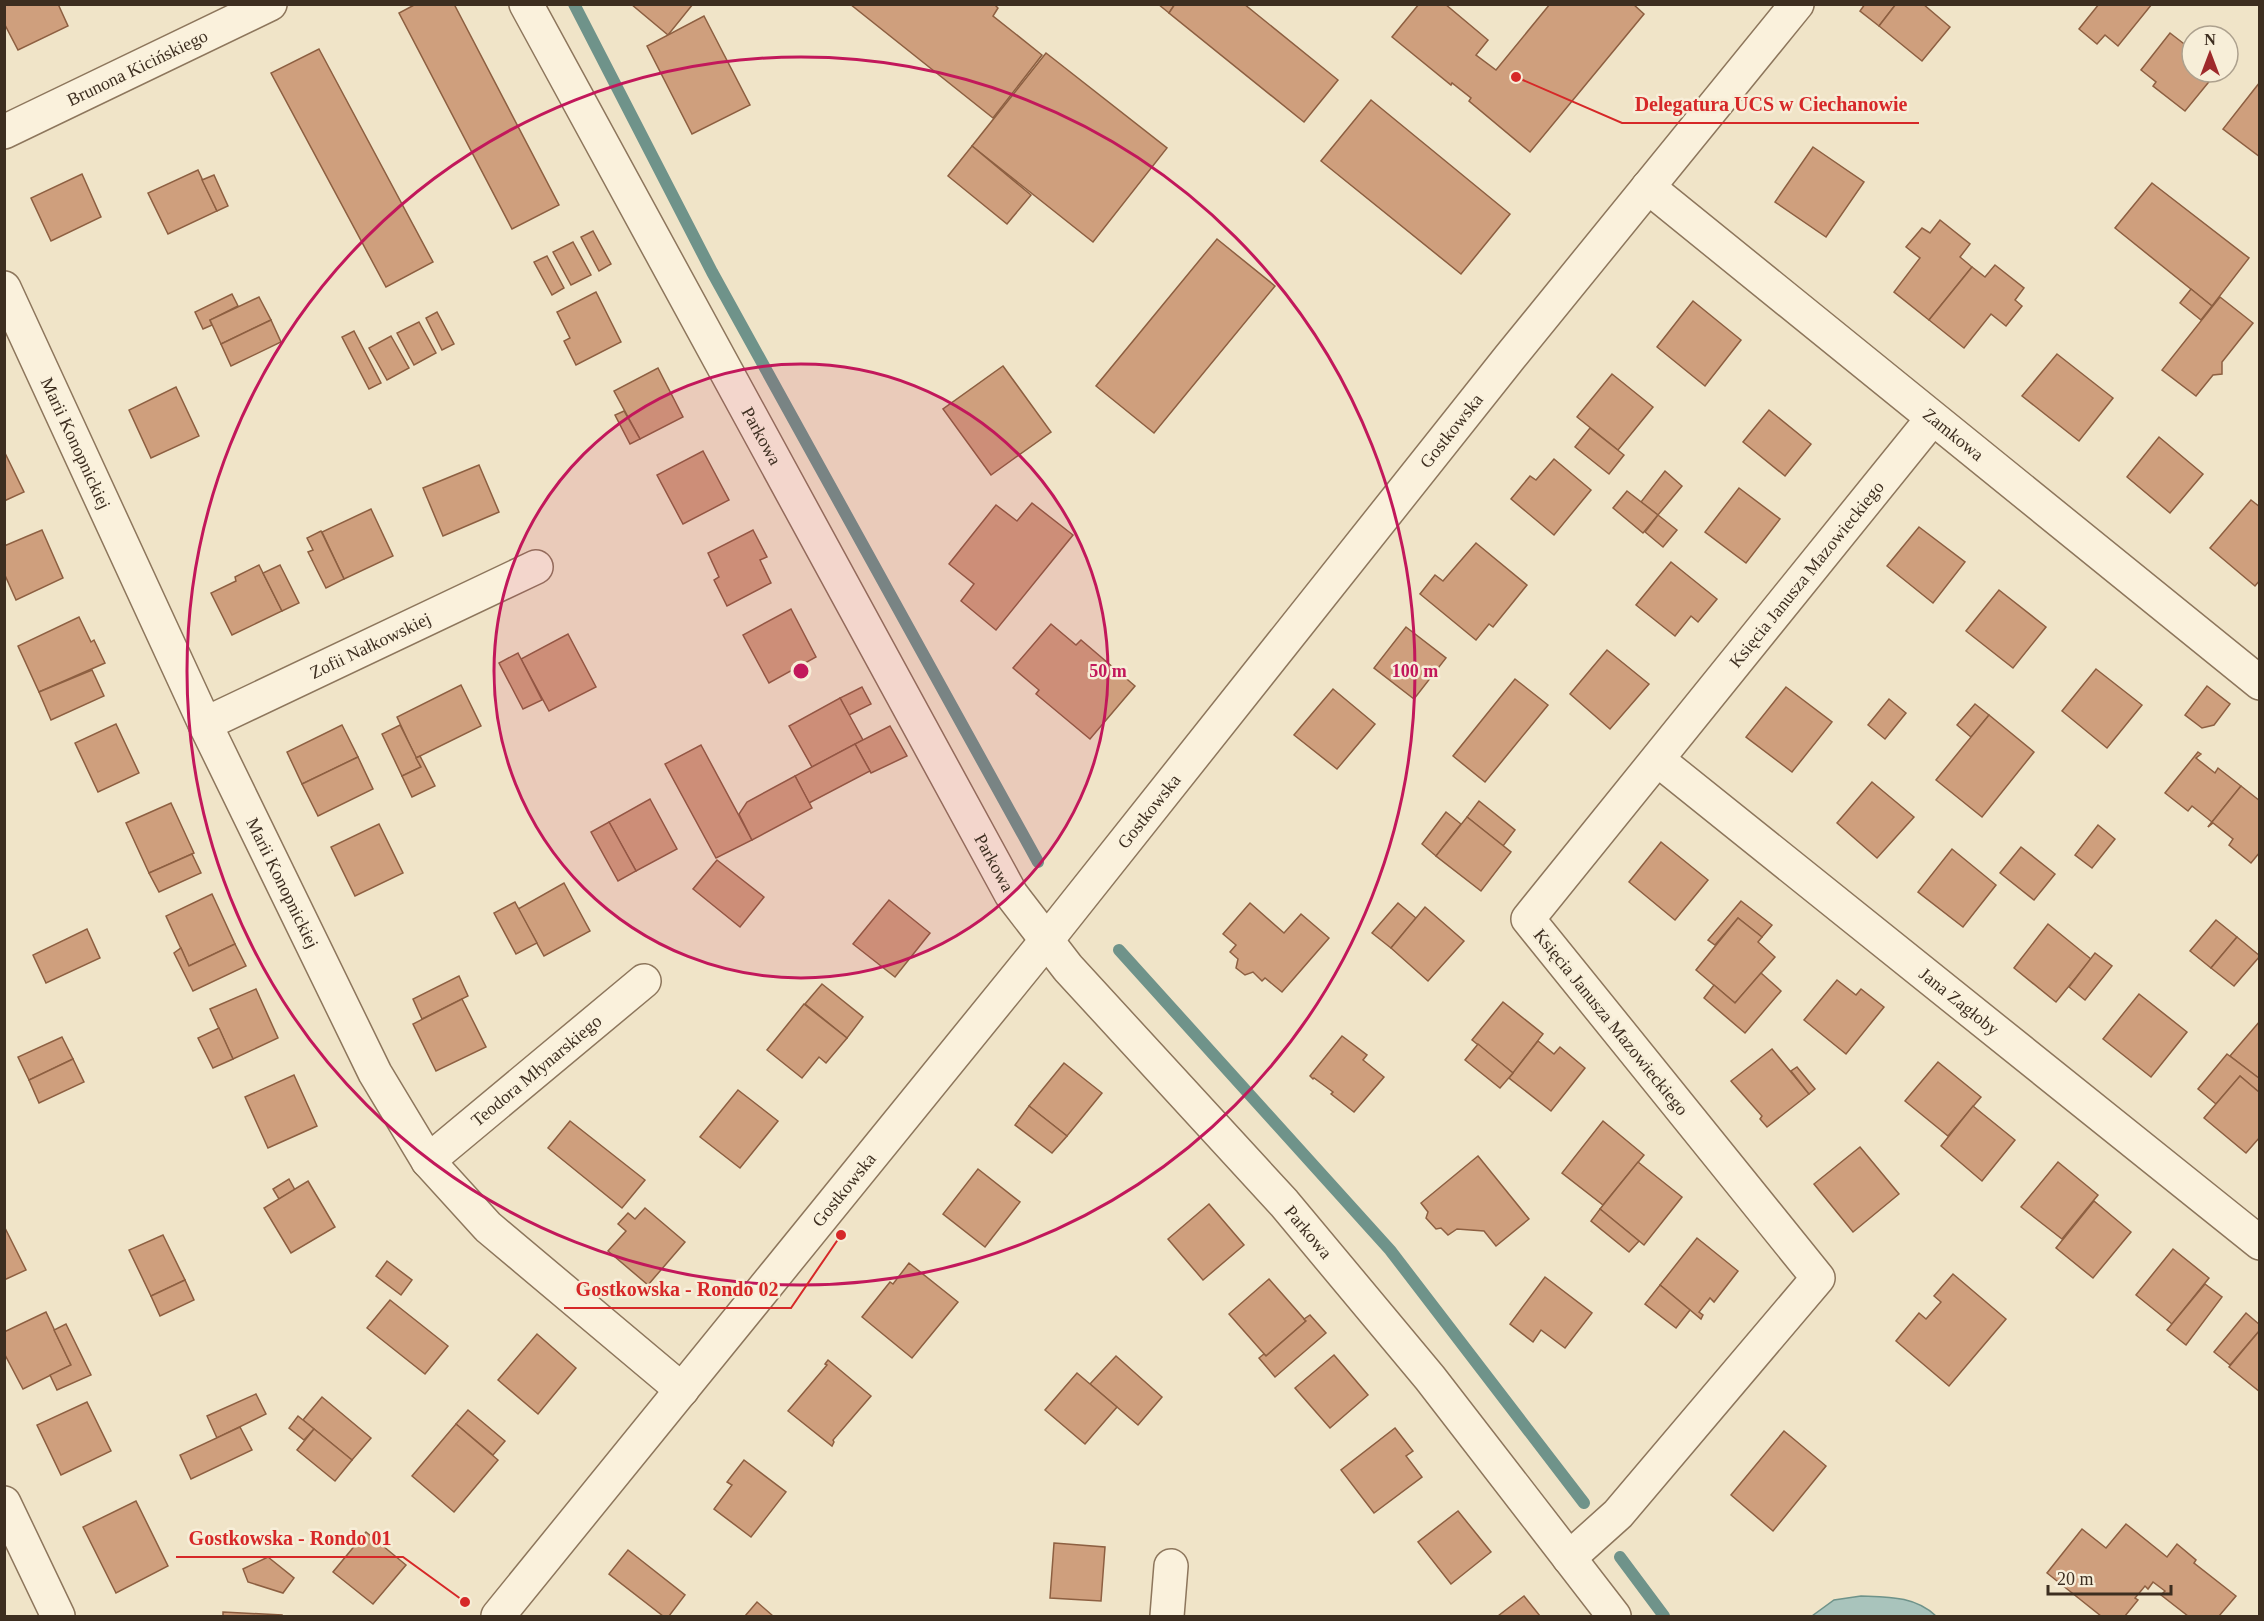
<svg xmlns="http://www.w3.org/2000/svg" width="2264" height="1621" font-family="'Times New Roman',serif">
	<rect width="100%" height="100%" fill="#f0e4c8"/>
	<path fill="#a9c4bc" stroke="#6f938a" stroke-width="1.5" d="M1861,1596C1888,1597 1915,1596 1936,1616H1812L1834,1600Z"/>
	<g fill="none" stroke-linecap="round" stroke-linejoin="round">
		<g stroke="#6f938a" stroke-width="12">
			<path d="M574,4L712,272L1038,862"/>
			<path d="M1119,950L1390,1250L1584,1503"/>
			<path d="M1620,1557L1664,1616"/>
		</g>
	</g>
	<g fill="#cf9f7d" stroke="#8d5f41" stroke-width="1.5">
		<path d="M4,4H58L68,26L18,50L4,23Z"/>
		<path d="M416,4H454L559,205L512,229L399,13Z"/>
		<path d="M631,4H693L668,35Z"/>
		<path d="M850,4H994L998,8L993,16L1042,55L993,118Z"/>
		<path d="M1158,4H1175L1169,13Z"/>
		<path d="M1175,4H1244L1338,80L1304,122L1169,13Z"/>
		<path d="M1419,4H1445L1488,40L1476,55L1496,70L1550,4H1633L1644,14L1530,152L1469,101L1471,98L1452,83L1451,85L1392,37Z"/>
		<path d="M1865,4H1896L1879,26L1860,11Z"/>
		<path d="M1896,4H1923L1950,27L1922,61L1879,26Z"/>
		<path d="M2099,4H2152L2118,46L2105,35L2097,44L2079,29Z"/>
		<path d="M704,16L750,105L692,134L647,46Z"/>
		<path d="M2170,33L2192,50V72H2217L2185,111L2153,86L2156,82L2141,70Z"/>
		<path d="M319,49L433,262L386,287L271,73Z"/>
		<path d="M1046,53L1167,148L1093,242L972,146Z"/>
		<path d="M2260,82V157L2223,129Z"/>
		<path d="M1371,100L1510,214L1461,274L1321,161Z"/>
		<path d="M972,146L1031,195L1007,224L948,176Z"/>
		<path d="M1813,147L1864,182L1826,237L1775,202Z"/>
		<path d="M198,170L217,211L168,234L148,193Z"/>
		<path d="M82,174L101,217L51,241L31,198Z"/>
		<path d="M214,175L228,206L217,211L202,180Z"/>
		<path d="M2152,183L2249,258L2212,306L2115,228Z"/>
		<path d="M1940,220L1970,244L1960,257L1972,267L1929,320L1894,292L1920,258L1906,247L1922,228L1930,233Z"/>
		<path d="M593,231L611,264L599,271L581,237Z"/>
		<path d="M1217,239L1275,286L1154,433L1096,386Z"/>
		<path d="M573,242L591,275L571,285L553,252Z"/>
		<path d="M547,256L564,288L552,295L534,262Z"/>
		<path d="M1995,265L2024,288L2015,300L2022,306L2006,326L1991,314L1964,348L1929,320L1972,267L1985,277Z"/>
		<path d="M2191,289L2212,306L2201,320L2180,303Z"/>
		<path d="M596,292L621,342L576,365L564,341L570,338L557,312Z"/>
		<path d="M232,294L238,306L210,320L212,325L203,329L195,312Z"/>
		<path d="M259,297L271,320L221,344L210,320Z"/>
		<path d="M2220,297L2253,323L2222,362V374L2213,375L2196,396L2162,370Z"/>
		<path d="M1693,301L1741,340L1705,386L1657,347Z"/>
		<path d="M437,312L454,344L442,350L426,318Z"/>
		<path d="M271,320L281,342L231,366L221,344Z"/>
		<path d="M419,322L436,353L414,365L397,333Z"/>
		<path d="M354,331L381,383L369,389L342,337Z"/>
		<path d="M391,336L409,368L387,380L369,348Z"/>
		<path d="M2057,354L2113,398L2079,441L2022,396Z"/>
		<path d="M1003,366L1051,432L991,475L943,409Z"/>
		<path d="M658,368L683,417L640,439L614,391Z"/>
		<path d="M1612,374L1653,407L1618,450L1577,417Z"/>
		<path d="M176,387L199,436L151,458L129,410Z"/>
		<path d="M1769,410L1811,444L1785,476L1743,442Z"/>
		<path d="M624,411L640,439L630,444L615,415Z"/>
		<path d="M1590,428L1624,455L1609,474L1575,447Z"/>
		<path d="M2159,437L2203,474L2170,513L2127,477Z"/>
		<path d="M4,451L24,492L4,501Z"/>
		<path d="M703,451L729,500L683,524L657,475Z"/>
		<path d="M1554,459L1591,490L1554,535L1511,499L1530,476L1536,480Z"/>
		<path d="M479,465L499,512L443,536L423,488Z"/>
		<path d="M1665,471L1682,486L1658,515L1641,502Z"/>
		<path d="M1739,488L1780,519L1746,563L1705,532Z"/>
		<path d="M1627,491L1658,515L1643,533L1613,508Z"/>
		<path d="M2251,500L2260,507V580L2255,586L2210,548Z"/>
		<path d="M1032,503L1073,535L996,630L961,601L974,584L949,564L996,505L1017,521Z"/>
		<path d="M371,509L393,556L344,579L322,532Z"/>
		<path d="M1658,515L1677,530L1663,547L1645,532Z"/>
		<path d="M1919,527L1965,562L1933,603L1887,566Z"/>
		<path d="M42,530L63,578L16,600L4,573V546Z"/>
		<path d="M753,530L767,557L760,560L771,583L727,606L714,580L719,577L708,553Z"/>
		<path d="M321,531L344,579L326,588L308,552L313,550L307,538Z"/>
		<path d="M1476,543L1527,585L1493,627L1489,624L1476,640L1420,594L1435,575L1443,581Z"/>
		<path d="M1671,562L1717,599L1698,622L1691,616L1675,636L1636,605Z"/>
		<path d="M259,565L282,611L232,635L211,593L236,581L235,577Z"/>
		<path d="M280,565L299,603L282,611L263,573Z"/>
		<path d="M1999,590L2046,627L2013,668L1966,631Z"/>
		<path d="M791,609L816,657L769,683L743,635Z"/>
		<path d="M79,617L91,642L94,640L105,663L39,692L18,646Z"/>
		<path d="M1051,624L1076,645L1081,640L1135,686L1090,739L1036,694L1039,690L1013,668Z"/>
		<path d="M1406,627L1446,658L1414,699L1374,668Z"/>
		<path d="M568,634L596,687L549,711L521,659Z"/>
		<path d="M1607,650L1649,684L1610,729L1570,694Z"/>
		<path d="M518,653L542,700L523,709L499,663Z"/>
		<path d="M2096,669L2142,705L2107,748L2062,711Z"/>
		<path d="M92,670L104,696L51,720L39,692Z"/>
		<path d="M1515,679L1548,705L1485,782L1453,756Z"/>
		<path d="M461,685L481,726L416,758L397,717Z"/>
		<path d="M2207,686L2230,704L2214,725L2202,728L2185,715Z"/>
		<path d="M862,687L871,704L849,715L840,698Z"/>
		<path d="M1786,687L1832,722L1792,772L1746,737Z"/>
		<path d="M1333,689L1375,724L1337,769L1294,735Z"/>
		<path d="M840,698L863,740L812,767L789,726Z"/>
		<path d="M1889,699L1906,713L1885,739L1868,725Z"/>
		<path d="M1975,704L1989,715L1971,737L1957,725Z"/>
		<path d="M1989,715L2034,752L1982,817L1936,780Z"/>
		<path d="M116,724L139,773L98,792L75,743Z"/>
		<path d="M342,725L358,757L302,784L287,752Z"/>
		<path d="M400,725L421,767L402,776L382,734Z"/>
		<path d="M890,726L907,756L871,773L855,744Z"/>
		<path d="M855,744L870,771L809,803L795,776Z"/>
		<path d="M701,745L752,840L716,858L665,764Z"/>
		<path d="M2198,752L2201,754L2196,758L2215,773L2218,768L2241,786L2208,827L2212,822L2192,806L2188,811L2165,793Z"/>
		<path d="M420,756L435,786L412,797L402,776L421,767L416,758Z"/>
		<path d="M358,757L373,789L318,816L302,784Z"/>
		<path d="M795,776L812,808L752,840L739,814L747,802Z"/>
		<path d="M1872,782L1914,817L1877,858L1837,823Z"/>
		<path d="M2241,786L2260,801V852L2251,863L2229,845L2233,839L2213,823L2208,827Z"/>
		<path d="M650,799L677,849L636,871L609,822Z"/>
		<path d="M1479,801L1515,830L1503,846L1467,817Z"/>
		<path d="M171,803L194,853L149,873L126,823Z"/>
		<path d="M1446,812L1461,824L1436,856L1422,844Z"/>
		<path d="M1467,817L1511,852L1481,891L1436,856Z"/>
		<path d="M609,822L636,871L618,881L591,832Z"/>
		<path d="M379,824L403,873L355,896L331,847Z"/>
		<path d="M2098,825L2115,839L2092,868L2075,855Z"/>
		<path d="M1661,842L1708,880L1675,920L1629,882Z"/>
		<path d="M2021,847L2055,874L2034,900L2000,873Z"/>
		<path d="M1952,849L1996,885L1963,927L1918,892Z"/>
		<path d="M192,854L201,873L159,892L149,873Z"/>
		<path d="M717,860L764,897L740,927L693,889Z"/>
		<path d="M564,883L590,931L544,956L518,909Z"/>
		<path d="M212,894L235,944L189,966L166,916Z"/>
		<path d="M889,900L930,933L895,977L853,944Z"/>
		<path d="M1741,901L1772,925L1762,937L1738,918L1715,945L1708,940Z"/>
		<path d="M515,902L537,943L516,954L494,913Z"/>
		<path d="M1250,903L1284,933L1301,914L1329,938L1282,992L1265,978L1262,981L1253,972L1245,975L1236,968L1238,959L1230,952L1236,945L1223,934Z"/>
		<path d="M1398,903L1416,918L1391,948L1372,933Z"/>
		<path d="M1425,907L1464,941L1428,981L1391,948Z"/>
		<path d="M1738,918L1762,937L1758,942L1775,957L1735,1003L1696,970Z"/>
		<path d="M2216,920L2237,937L2211,968L2190,951Z"/>
		<path d="M2048,924L2091,959L2056,1002L2014,968Z"/>
		<path d="M87,929L100,958L46,983L33,955Z"/>
		<path d="M2237,937L2260,956L2234,986L2211,968Z"/>
		<path d="M235,944L246,966L193,991L174,953L181,948L189,966Z"/>
		<path d="M2095,953L2112,966L2085,1000L2069,987Z"/>
		<path d="M1761,973L1781,991L1745,1033L1704,998L1714,985L1735,1003Z"/>
		<path d="M459,976L468,996L422,1019L413,999Z"/>
		<path d="M1837,980L1856,995L1861,989L1884,1007L1846,1054L1804,1020Z"/>
		<path d="M822,984L863,1017L847,1038L805,1004Z"/>
		<path d="M256,989L278,1038L233,1059L210,1009Z"/>
		<path d="M2139,994L2187,1032L2151,1077L2103,1039Z"/>
		<path d="M462,999L486,1047L436,1071L413,1024Z"/>
		<path d="M1503,1002L1543,1034L1513,1073L1472,1040Z"/>
		<path d="M804,1004L847,1038L826,1063L819,1057L802,1078L767,1050Z"/>
		<path d="M2260,1021V1079L2230,1056Z"/>
		<path d="M219,1028L233,1059L213,1068L198,1038Z"/>
		<path d="M1342,1036L1367,1055L1363,1060L1384,1077L1354,1112L1331,1094L1333,1092L1314,1078L1313,1079L1310,1076Z"/>
		<path d="M62,1037L73,1059L29,1080L18,1057Z"/>
		<path d="M1538,1041L1554,1054L1560,1047L1585,1068L1551,1111L1509,1078Z"/>
		<path d="M1478,1044L1513,1073L1500,1088L1465,1060Z"/>
		<path d="M1772,1049L1809,1094L1767,1127L1760,1119L1762,1116L1731,1081Z"/>
		<path d="M2227,1054L2260,1079V1093L2240,1076L2216,1104L2198,1089Z"/>
		<path d="M73,1059L84,1082L39,1103L29,1080Z"/>
		<path d="M1938,1062L1981,1097L1948,1136L1905,1101Z"/>
		<path d="M1064,1063L1102,1093L1067,1136L1029,1106Z"/>
		<path d="M1797,1067L1815,1089L1809,1094L1791,1071Z"/>
		<path d="M294,1075L317,1126L268,1148L245,1097Z"/>
		<path d="M2240,1076L2260,1093V1137L2246,1153L2204,1118Z"/>
		<path d="M738,1090L778,1121L740,1168L700,1137Z"/>
		<path d="M1029,1106L1067,1136L1052,1153L1015,1125Z"/>
		<path d="M1973,1106L2015,1140L1982,1181L1941,1146Z"/>
		<path d="M570,1121L645,1180L622,1208L548,1148Z"/>
		<path d="M1603,1121L1644,1155L1603,1205L1562,1173Z"/>
		<path d="M1860,1147L1899,1194L1853,1232L1814,1184Z"/>
		<path d="M1478,1156L1529,1219L1496,1246L1484,1231L1457,1229L1448,1235L1441,1228L1436,1229L1426,1218L1428,1212L1421,1203Z"/>
		<path d="M1638,1162L1682,1197L1644,1245L1600,1209Z"/>
		<path d="M2058,1162L2098,1195L2062,1239L2021,1207Z"/>
		<path d="M978,1169L1020,1202L985,1247L943,1214Z"/>
		<path d="M289,1179L295,1190L279,1199L273,1189Z"/>
		<path d="M308,1181L335,1227L291,1253L264,1208Z"/>
		<path d="M2094,1201L2131,1232L2093,1278L2056,1248Z"/>
		<path d="M1209,1204L1244,1245L1203,1280L1168,1239Z"/>
		<path d="M645,1208L685,1242L648,1285L608,1251L626,1231L618,1224L628,1213L635,1219Z"/>
		<path d="M1600,1209L1639,1241L1629,1252L1591,1221Z"/>
		<path d="M4,1226L26,1270L4,1280Z"/>
		<path d="M163,1235L185,1280L151,1296L129,1250Z"/>
		<path d="M1697,1238L1738,1271L1714,1302L1710,1298L1699,1312L1703,1315L1701,1319L1660,1285Z"/>
		<path d="M2173,1249L2209,1278L2172,1324L2136,1295Z"/>
		<path d="M387,1261L412,1280L401,1295L376,1276Z"/>
		<path d="M909,1263L958,1302L912,1358L862,1317L890,1282L893,1284Z"/>
		<path d="M1953,1274L2006,1319L1949,1386L1896,1341L1919,1313L1926,1319L1941,1302L1934,1296Z"/>
		<path d="M1545,1277L1592,1313L1565,1348L1541,1330L1533,1342L1510,1324Z"/>
		<path d="M1269,1279L1306,1321L1266,1356L1229,1314Z"/>
		<path d="M185,1280L194,1300L160,1316L151,1296Z"/>
		<path d="M2205,1284L2222,1297L2186,1345L2167,1330Z"/>
		<path d="M1660,1285L1690,1310L1676,1328L1645,1304Z"/>
		<path d="M390,1300L448,1346L425,1374L367,1328Z"/>
		<path d="M46,1312L71,1365L23,1389L4,1353V1332Z"/>
		<path d="M2246,1313L2260,1325V1330L2230,1365L2214,1352Z"/>
		<path d="M1310,1315L1326,1333L1275,1377L1259,1358L1264,1354L1266,1356L1306,1321L1304,1319Z"/>
		<path d="M66,1324L91,1375L57,1390L50,1375L71,1365L54,1330Z"/>
		<path d="M2260,1330V1392L2229,1367Z"/>
		<path d="M537,1334L576,1368L538,1414L498,1380Z"/>
		<path d="M1334,1355L1368,1395L1330,1428L1295,1388Z"/>
		<path d="M1116,1356L1162,1397L1138,1425L1090,1384Z"/>
		<path d="M828,1360L871,1396L833,1440L834,1442L832,1446L788,1411L827,1365L825,1364Z"/>
		<path d="M1077,1373L1117,1407L1085,1444L1045,1410Z"/>
		<path d="M256,1394L266,1414L217,1438L207,1416Z"/>
		<path d="M322,1397L371,1438L352,1460L303,1420Z"/>
		<path d="M87,1402L111,1451L61,1475L37,1425Z"/>
		<path d="M468,1410L505,1441L493,1455L456,1424Z"/>
		<path d="M298,1416L314,1429L304,1440L289,1428Z"/>
		<path d="M456,1424L498,1460L454,1512L412,1476Z"/>
		<path d="M240,1427L252,1450L191,1479L180,1455Z"/>
		<path d="M1395,1428L1413,1451L1406,1456L1422,1477L1374,1513L1341,1470Z"/>
		<path d="M314,1429L352,1460L335,1481L297,1450Z"/>
		<path d="M1784,1431L1826,1466L1773,1531L1731,1495Z"/>
		<path d="M744,1460L786,1492L751,1537L714,1509L732,1485L727,1482Z"/>
		<path d="M136,1501L168,1566L116,1593L83,1527Z"/>
		<path d="M1458,1511L1491,1552L1451,1584L1418,1542Z"/>
		<path d="M2126,1524L2167,1557L2177,1544L2196,1560L2194,1563L2236,1596L2219,1616H2188L2161,1595L2165,1591L2153,1582L2148,1589L2145,1586L2135,1598L2138,1600L2125,1616H2101L2047,1573L2082,1529L2106,1548Z"/>
		<path d="M366,1532L406,1565L373,1604L333,1572Z"/>
		<path d="M1054,1543L1105,1547L1101,1601L1050,1598Z"/>
		<path d="M628,1550L685,1595L669,1616H663L609,1574Z"/>
		<path d="M268,1557L294,1578L283,1593L248,1582L243,1569Z"/>
		<path d="M1524,1596L1540,1616H1498Z"/>
		<path d="M757,1602L773,1616H745Z"/>
		<path d="M223,1612L282,1615V1616H223Z"/>
	</g>
	<g fill="none" stroke-linecap="round" stroke-linejoin="round">
		<g stroke="#8d765c" stroke-width="36">
			<g id="minor">
				<path id="s1" d="M526,4L1011,894L1068,968L1284,1203L1430,1378L1614,1616"/>
				<path id="s2" d="M4,132L270,4"/>
				<path id="s3" d="M1648,187L2260,683"/>
				<path id="s4" d="M4,288L205,724L375,1073L428,1161L488,1227L682,1390"/>
				<path id="s5" d="M205,724L536,567"/>
				<path id="s6" d="M1658,760L2260,1243"/>
				<path id="s7" d="M428,1161L644,981"/>
				<path d="M4,1503L58,1616"/>
				<path id="s8" d="M1569,1558L1618,1514L1818,1278L1528,919L1932,419"/>
				<path id="s9" d="M498,1616L1046,941L1510,357L1797,4"/>
				<path d="M1167,1616L1171,1566"/>
			</g>
		</g>
		<use href="#minor" stroke="#faf1dc" stroke-width="33"/>
	</g>
	<circle cx="801" cy="671" r="307" fill="#c2185b" fill-opacity=".12"/>
	<g fill="none" stroke="#c2185b" stroke-width="3">
		<circle cx="801" cy="671" r="307"/>
		<circle cx="801" cy="671" r="614"/>
	</g>
	<g text-anchor="middle" dominant-baseline="central" stroke-width="5" stroke-linejoin="round" paint-order="stroke">
		<g font-size="18" fill="#3d2e20" stroke="#f7eed8">
			<text stroke="none"><textPath href="#s2" startOffset="148">Brunona Kicińskiego</textPath></text>
			<text stroke="none"><textPath href="#s9" startOffset="1521">Gostkowska</textPath></text>
			<text stroke="none"><textPath href="#s1" startOffset="492">Parkowa</textPath></text>
			<text stroke="none"><textPath href="#s3" startOffset="393">Zamkowa</textPath></text>
			<text stroke="none"><textPath href="#s4" startOffset="171">Marii Konopnickiej</textPath></text>
			<text stroke="none"><textPath href="#s8" startOffset="1280">Księcia Janusza Mazowieckiego</textPath></text>
			<text stroke="none"><textPath href="#s5" startOffset="183">Zofii Nałkowskiej</textPath></text>
			<text stroke="none"><textPath href="#s9" startOffset="1035">Gostkowska</textPath></text>
			<text stroke="none"><textPath href="#s1" startOffset="978">Parkowa</textPath></text>
			<text stroke="none"><textPath href="#s4" startOffset="657">Marii Konopnickiej</textPath></text>
			<text stroke="none"><textPath href="#s6" startOffset="386">Jana Zagłoby</textPath></text>
			<text transform="translate(1611 1022) rotate(51)">Księcia Janusza Mazowieckiego</text>
			<text stroke="none"><textPath href="#s7" startOffset="141">Teodora Młynarskiego</textPath></text>
			<text stroke="none"><textPath href="#s9" startOffset="549">Gostkowska</textPath></text>
			<text stroke="none"><textPath href="#s1" startOffset="1464">Parkowa</textPath></text>
		</g>
	</g>
	<circle cx="801" cy="671" r="9" fill="#c2185b" stroke="#f7eed8" stroke-width="3"/>
	<g font-size="18" text-anchor="middle" font-weight="bold" fill="#c2185b" stroke="#f7eed8" stroke-width="5" stroke-linejoin="round" paint-order="stroke">
		<text x="1108" y="677">50 m</text>
		<text x="1415" y="677">100 m</text>
	</g>
	<path fill="none" stroke="#d62828" stroke-width="2" d="M1516 77L1622 123H1919M841 1235L791 1308H564M465 1602L403 1557H176"/>
	<g fill="#d62828" stroke="#f7eed8" stroke-width="2">
		<circle cx="1516" cy="77" r="6"/>
		<circle cx="841" cy="1235" r="6"/>
		<circle cx="465" cy="1602" r="6"/>
	</g>
	<g font-size="20" text-anchor="middle" font-weight="bold" fill="#d62828" stroke="#f7eed8" stroke-width="5" stroke-linejoin="round" paint-order="stroke">
		<text x="1771" y="111">Delegatura UCS w Ciechanowie</text>
		<text x="677" y="1296">Gostkowska - Rondo 02</text>
		<text x="290" y="1545">Gostkowska - Rondo 01</text>
	</g>
	<rect width="2264" height="1621" fill="none" stroke="#3d2e20" stroke-width="12"/>
	<g transform="translate(2210 54)"><circle r="28" fill="#f7eed8" stroke="#ada18e" stroke-width="1.5"/>
	<path d="M0-4.5L10 22L0 15L-10 22Z" fill="#9e2a2b"/>
	<text y="-9" font-size="16" font-weight="bold" text-anchor="middle" fill="#3d2e20">N</text>
	</g>
	<path d="M2048 1585v9h123v-9" fill="none" stroke="#3d2e20" stroke-width="3"/>
	<text x="2057" y="1585" font-size="18" fill="#3d2e20" stroke="#f7eed8" stroke-width="4.5" paint-order="stroke">20 m</text>
</svg>
